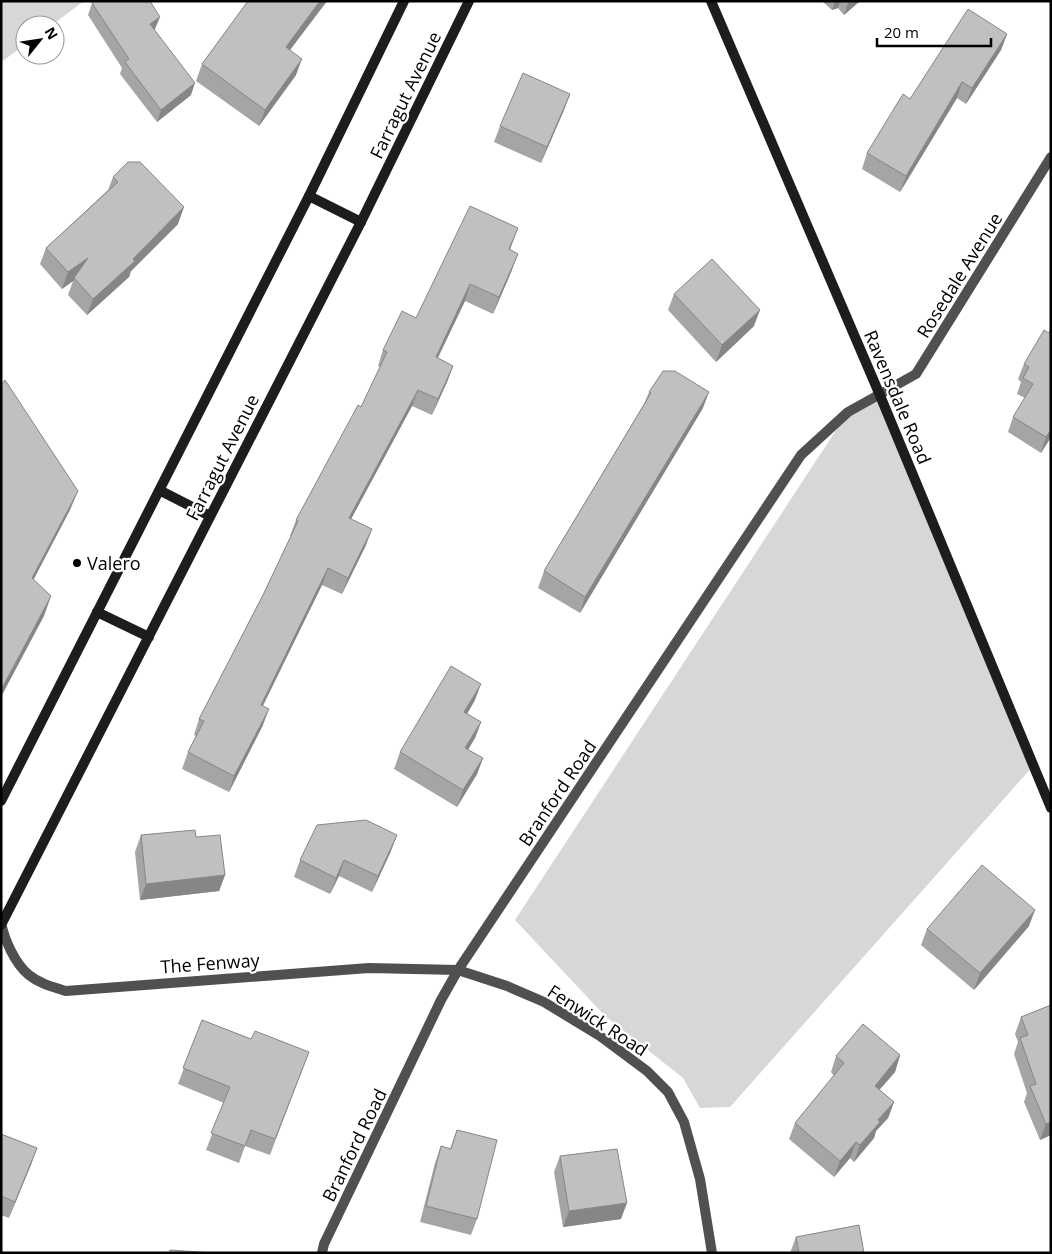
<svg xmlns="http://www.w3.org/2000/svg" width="1052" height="1254" font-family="'Open Sans',sans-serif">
	<rect width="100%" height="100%" fill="#fff"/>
	<g fill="#d7d7d7">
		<path d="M1,1H84L52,25H25V45L1,62Z"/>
		<path d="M879,393L1033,766L730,1107L700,1108L683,1078L605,1016L515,920L848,412Z"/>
	</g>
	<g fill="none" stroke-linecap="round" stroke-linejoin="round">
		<g stroke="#505050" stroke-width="10">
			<path d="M1,922C4,939 15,964 29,975C40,984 53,987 66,991L369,968L458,970L507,986L544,1002L600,1036L647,1071L668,1092L684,1122L700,1179L712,1253"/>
			<path d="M322,1253L324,1244L441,1000L458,970L801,455L848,412L916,374L1051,157"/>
		</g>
		<g stroke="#1d1d1d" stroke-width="10">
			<path d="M711,1L879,393L1051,808"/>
			<path d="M309,196L361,222"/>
			<path d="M161,491L210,516"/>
			<path d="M97,612L149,637"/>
			<path d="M1,801L309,196L404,1"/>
			<path d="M1,925L361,222L469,1"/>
		</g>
	</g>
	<g fill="#a5a5a5">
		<path d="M248,1H327L290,50L296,75L259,126L196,81L202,64Z"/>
		<path d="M822,1H860L844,15L838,8L832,10Z"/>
		<path d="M92,3L155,29L154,30L191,95L157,122L120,74L122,68L88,15Z"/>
		<path d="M1007,34L1001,50L966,104L957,98L900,192L862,169L867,153L910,99Z"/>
		<path d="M570,94L564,110L541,163L494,142L500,126Z"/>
		<path d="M113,177L178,224L131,271L129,277L87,315L68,295L73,281L62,289L40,264L46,248L108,190Z"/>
		<path d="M512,244L510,250L512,270L493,314L465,301L438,358L453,366L447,382L432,415L412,406L351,519L366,545L342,594L322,585L263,706V725L229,792L182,769L188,752L196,736L194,735L199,719L264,593L291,536H290L296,520L361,407L380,367L378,366L383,350L416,318Z"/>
		<path d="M674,294L754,326L716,362L668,310Z"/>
		<path d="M1044,330L1051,437L1041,453L1008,432L1013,417L1025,398L1017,394L1021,382L1018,379L1024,364Z"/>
		<path d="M649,392L703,408L580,613L538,588L544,571L644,404Z"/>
		<path d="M475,700L467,714L481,722L475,738L468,750L483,758L477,774L457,807L394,769L400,752Z"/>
		<path d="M141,835L196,837L225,875L219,891L140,900L135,852Z"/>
		<path d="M391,851L372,892L339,876L330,894L294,877L300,860Z"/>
		<path d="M1029,926L974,990L921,945L927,929Z"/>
		<path d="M1051,1005V1135L1040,1140L1024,1102L1027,1093L1014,1054L1018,1042L1015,1034L1021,1017Z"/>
		<path d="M202,1020L251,1039L309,1052L270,1155L245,1146L239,1163L206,1150L224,1103L178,1084Z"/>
		<path d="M900,1055L895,1072L879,1090L894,1102L888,1118L876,1131L874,1138L854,1162L850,1158L834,1177L789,1139L795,1123L834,1076L831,1072L836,1056Z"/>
		<path d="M457,1130L477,1219L471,1235L420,1222L435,1163L441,1146L450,1149Z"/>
		<path d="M1,1134L37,1148L9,1218L1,1215Z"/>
		<path d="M560,1156L621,1219L563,1227L554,1172Z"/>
		<path d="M796,1237L864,1253H790Z"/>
	</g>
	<g fill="#868686">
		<path d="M320,1H327L280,63L286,47Z"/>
		<path d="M835,1H840L838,8L832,10Z"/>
		<path d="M849,1H860L844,15Z"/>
		<path d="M160,17L155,29L145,36L150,24Z"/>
		<path d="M1007,34L1001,50L966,104L972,88Z"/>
		<path d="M302,59L296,75L259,126L265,110Z"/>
		<path d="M962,82L957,98L900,192L906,176Z"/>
		<path d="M195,83L191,95L157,122L161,110Z"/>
		<path d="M570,94L564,110L541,163L547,147Z"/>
		<path d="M184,207L178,224L131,271L129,277L87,315L93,299Z"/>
		<path d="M518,228L512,244L503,266L509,249Z"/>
		<path d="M518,254L512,270L493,314L499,297Z"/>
		<path d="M88,258L73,281L62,289L68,272Z"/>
		<path d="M470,284L465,301L430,373L436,357Z"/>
		<path d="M760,310L754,326L716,362L722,345Z"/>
		<path d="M453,366L447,382L432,415L438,399Z"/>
		<path d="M418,390L412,406L343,534L349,518Z"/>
		<path d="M709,392L703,408L580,613L585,597Z"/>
		<path d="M1051,430V437L1041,453L1046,437Z"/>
		<path d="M78,491L70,510L24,598L32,578Z"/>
		<path d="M372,529L366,545L342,594L348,578Z"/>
		<path d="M328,568L322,585L255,721L261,705Z"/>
		<path d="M51,596L44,616L1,697V690Z"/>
		<path d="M481,684L475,700L458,729L464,712Z"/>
		<path d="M269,709L263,725L229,792L234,776Z"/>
		<path d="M481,722L475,738L459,764L465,748Z"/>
		<path d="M483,758L477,774L457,807L463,790Z"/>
		<path d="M397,835L391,851L372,892L378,876Z"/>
		<path d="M344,860L339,876L330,894L336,878Z"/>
		<path d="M225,875L219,891L140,900L146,884Z"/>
		<path d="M1035,910L1029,926L974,990L980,973Z"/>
		<path d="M900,1055L895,1072L869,1102L875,1086Z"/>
		<path d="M894,1102L888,1118L876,1131L874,1138L854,1162L860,1145L878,1120Z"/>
		<path d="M1051,1122V1135L1040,1140L1046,1124Z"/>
		<path d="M856,1142L850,1158L834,1177L840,1161Z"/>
		<path d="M37,1148L31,1165L9,1218L15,1202Z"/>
		<path d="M627,1203L621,1219L563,1227L569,1211Z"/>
	</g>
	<g fill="#c0c0c0" stroke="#868686">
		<path d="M95,1H150L160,17L150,24L195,83L161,110L125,62L129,59L92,3Z"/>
		<path d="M248,1H320L286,47L302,59L265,110L202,64Z"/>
		<path d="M968,9L1007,34L972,88L962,82L906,176L867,153L903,94L910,99Z"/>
		<path d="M523,73L570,94L547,147L500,126Z"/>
		<path d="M128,162H140L184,207L133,259L135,261L93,299L74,278L88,258L68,272L46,248L118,182L113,177Z"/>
		<path d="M470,206L518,228L509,249L518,254L499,297L470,284L436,357L453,366L438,399L418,390L349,518L372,529L348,578L328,568L261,705L269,709L234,776L188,752L204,721L199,719L264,593L298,521L296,520L358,405L361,407L387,352L383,350L402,311L416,318Z"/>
		<path d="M712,259L760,310L722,345L674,294Z"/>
		<path d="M1051,329V430L1046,437L1013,417L1033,384L1023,378L1029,367L1024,364L1044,330L1049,333Z"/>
		<path d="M663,371H675L709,392L585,597L544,571L651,393L649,392Z"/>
		<path d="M5,380L78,491L32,578L51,596L1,690V385Z"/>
		<path d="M451,666L481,684L464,712L481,722L465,748L483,758L463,790L400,752Z"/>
		<path d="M366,820L397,835L378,876L344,860L336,878L300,860L317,825Z"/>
		<path d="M195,830L196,837L220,835L225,875L146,884L141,835Z"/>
		<path d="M982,865L1035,910L980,973L927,929Z"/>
		<path d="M1051,1005V1122L1046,1124L1030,1086L1036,1084L1020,1038L1028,1035L1021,1017Z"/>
		<path d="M202,1020L251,1039L255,1031L309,1052L275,1139L251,1130L245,1146L211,1133L230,1087L183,1068Z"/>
		<path d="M863,1024L900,1055L875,1086L894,1102L878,1120L880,1122L860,1145L856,1142L840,1161L795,1123L844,1063L836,1056Z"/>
		<path d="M457,1130L497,1140L477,1219L426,1206L441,1146L451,1149Z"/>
		<path d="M1,1134L37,1148L15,1202L1,1196Z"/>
		<path d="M617,1149L627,1203L569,1211L560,1156Z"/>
		<path d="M859,1225L864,1253H799L796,1237Z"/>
		<path d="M170,1250L212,1253H170Z"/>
	</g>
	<circle fill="#000" stroke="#fff" stroke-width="2" cx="77" cy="563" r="5"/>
	<g text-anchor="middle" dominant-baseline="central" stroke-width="4.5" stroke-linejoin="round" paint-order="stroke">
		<g font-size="18" fill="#000" stroke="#fff">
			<text transform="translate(405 95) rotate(-64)">Farragut Avenue</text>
			<text transform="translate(959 275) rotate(-58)">Rosedale Avenue</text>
			<text transform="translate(898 397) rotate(67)">Ravensdale Road</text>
			<text transform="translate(222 457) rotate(-63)">Farragut Avenue</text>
			<text transform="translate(557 793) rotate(-56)">Branford Road</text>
			<text transform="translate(210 963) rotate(-4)">The Fenway</text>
			<text transform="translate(598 1020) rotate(33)">Fenwick Road</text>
			<text transform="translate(354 1145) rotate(-64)">Branford Road</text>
		</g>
		<g font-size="18" fill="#000" stroke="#fff" text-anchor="start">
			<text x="87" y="563">Valero</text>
		</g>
	</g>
	<rect width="1052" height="1254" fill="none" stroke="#000000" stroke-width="5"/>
	<g transform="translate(40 40) rotate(60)"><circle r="24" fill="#ffffff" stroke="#999999"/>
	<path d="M0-4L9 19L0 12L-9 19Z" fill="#000000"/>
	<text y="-8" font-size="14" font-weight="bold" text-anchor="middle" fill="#000000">N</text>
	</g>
	<path d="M877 38v8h114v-8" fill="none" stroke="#000000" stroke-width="2.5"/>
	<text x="884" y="38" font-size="15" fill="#000000" stroke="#ffffff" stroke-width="4" paint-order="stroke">20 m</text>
</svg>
